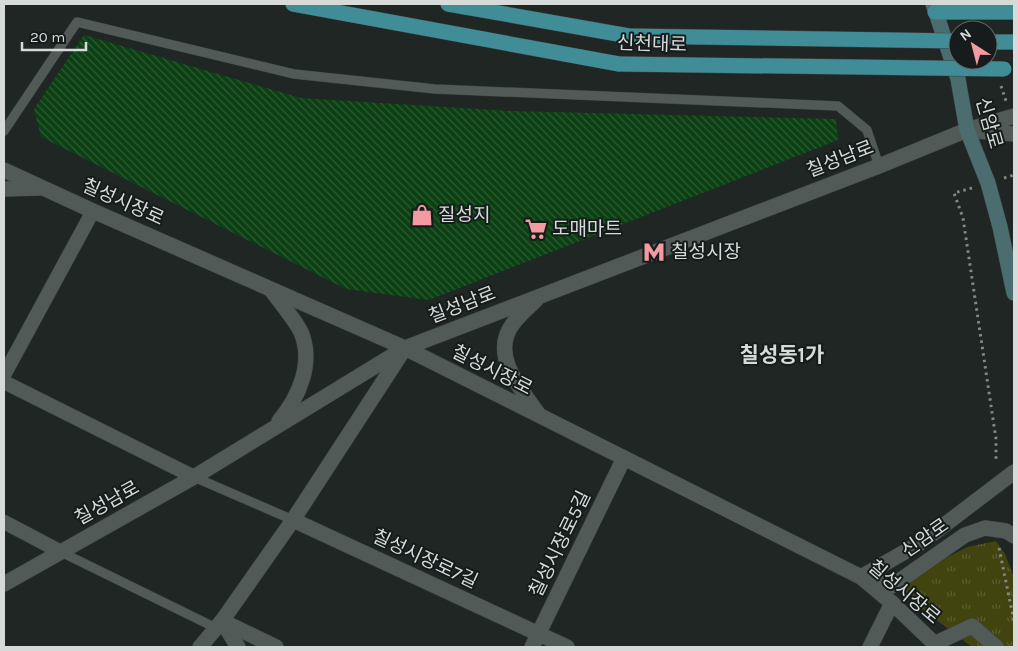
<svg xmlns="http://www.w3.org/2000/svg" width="1018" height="651" font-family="Karla,'Noto Sans KR',sans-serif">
	<defs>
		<pattern id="park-tufts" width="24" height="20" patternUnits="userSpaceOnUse" patternTransform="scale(1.25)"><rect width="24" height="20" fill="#41440e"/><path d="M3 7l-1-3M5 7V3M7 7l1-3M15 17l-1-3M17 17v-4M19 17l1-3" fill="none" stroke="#5c5e30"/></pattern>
		<pattern id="building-back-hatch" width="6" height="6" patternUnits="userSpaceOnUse" patternTransform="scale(1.25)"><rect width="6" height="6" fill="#0b4013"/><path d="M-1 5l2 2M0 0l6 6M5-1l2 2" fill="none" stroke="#2e5b35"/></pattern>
	</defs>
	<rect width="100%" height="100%" fill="#1f2624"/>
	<path fill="url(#park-tufts)" d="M996,541L1005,554L1014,577V647H972L892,586L967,547Z"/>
	<path fill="url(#building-back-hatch)" d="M84,35L301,98L511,111L836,119L838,140L429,300L346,289L41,137L34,109Z"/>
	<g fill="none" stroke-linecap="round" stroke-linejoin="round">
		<g stroke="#3a403e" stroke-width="10">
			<g id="service">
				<path d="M4,131L77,22L294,74L435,89L838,106L867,130L879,166"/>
				<path d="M194,477L293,520"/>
				<path d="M61,552L216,628"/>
			</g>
		</g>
		<g stroke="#3a403e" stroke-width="15">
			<g id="pedestrian">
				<path d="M4,375L93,211"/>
				<path d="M4,382L194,477"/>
				<path d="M4,522L61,552"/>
			</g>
		</g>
		<g stroke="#3a403e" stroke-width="16">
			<g id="minor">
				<path d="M967,130L1014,116"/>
				<path d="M976,131L1014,134"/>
				<path d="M293,520L567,647"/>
				<path d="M861,577L922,542L1014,472"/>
				<path d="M867,579L892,586L965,535L985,528L1006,531L1014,536"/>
				<path d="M222,621L276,647"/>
				<path d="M222,621L238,647"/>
				<path d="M934,644L972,626L996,647"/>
				<path d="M200,647L222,621L293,520L405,348L861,577L892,603L938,647"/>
				<path d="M532,647L624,458"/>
				<path d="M870,647L892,603"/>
			</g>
		</g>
		<g stroke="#3a403e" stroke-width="16">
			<g id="tertiary">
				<path d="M4,170L93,211L405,348"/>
				<path d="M4,189L40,188"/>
				<path d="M272,291C280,302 295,320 301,332C314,363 299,397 279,421"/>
				<path d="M536,300C528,308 518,316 512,325C490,356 522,390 539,415"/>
				<path d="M4,584L194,477L405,348L879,166L967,130"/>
			</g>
		</g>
		<g stroke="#3a403e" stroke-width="16">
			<path id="secondary" d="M933,4L958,79L967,130L988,183L1000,227L1014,293"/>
		</g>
		<g stroke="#3a403e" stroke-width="16">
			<g id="trunk">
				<path d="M293,4L619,64"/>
				<path d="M448,4L629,36"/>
				<path d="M935,12H1014"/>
			</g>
		</g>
		<g stroke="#828786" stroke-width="3" stroke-dasharray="2.5 4" stroke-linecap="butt">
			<path d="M1001,86L1006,101"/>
			<path d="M1004,178L1014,175"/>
			<path d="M972,188L954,193L963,218L996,439V462"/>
			<path d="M999,548L1014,621"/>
		</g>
		<use href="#service" stroke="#525a58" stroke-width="9"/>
		<use href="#pedestrian" stroke="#525a58" stroke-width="14"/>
		<use href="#minor" stroke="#525a58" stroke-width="15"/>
		<use href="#tertiary" stroke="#525a58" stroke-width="15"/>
		<use href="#secondary" stroke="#4b6d70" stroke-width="15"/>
		<use href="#trunk" stroke="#408c97" stroke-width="15"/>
		<g stroke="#3a403e" stroke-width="16" stroke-linecap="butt">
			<g id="trunk-bridge">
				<path d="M629,36L958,41"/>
				<path d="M988,42H1013"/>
				<path d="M619,64L1004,69"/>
			</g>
		</g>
		<use href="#trunk-bridge" stroke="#408c97" stroke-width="15"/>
	</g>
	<defs>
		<g id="shop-bare" transform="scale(1.725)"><path d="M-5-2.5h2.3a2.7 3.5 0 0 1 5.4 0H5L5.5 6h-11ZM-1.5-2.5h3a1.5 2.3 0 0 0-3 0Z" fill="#f49aa1" stroke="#161c1b" stroke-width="2.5" paint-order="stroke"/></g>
		<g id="supermarket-bare" transform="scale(1.725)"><path d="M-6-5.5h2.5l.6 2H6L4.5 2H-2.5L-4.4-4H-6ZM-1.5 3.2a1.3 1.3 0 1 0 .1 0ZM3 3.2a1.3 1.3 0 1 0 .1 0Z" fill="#f49aa1" stroke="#161c1b" stroke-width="2.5" paint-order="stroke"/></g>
		<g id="metro-bare" transform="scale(1.725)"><path d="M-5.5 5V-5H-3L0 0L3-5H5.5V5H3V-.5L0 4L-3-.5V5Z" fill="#f49aa1" stroke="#161c1b" stroke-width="2.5" paint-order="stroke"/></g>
	</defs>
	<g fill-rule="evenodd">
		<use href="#shop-bare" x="422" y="215"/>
		<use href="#supermarket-bare" x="536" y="229"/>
		<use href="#metro-bare" x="654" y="252"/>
	</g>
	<g text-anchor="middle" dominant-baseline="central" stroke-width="4" stroke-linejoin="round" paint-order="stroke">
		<g font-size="19" fill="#d6dad9" stroke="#161c1b">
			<text transform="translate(652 44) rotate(2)">신천대로</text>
			<text transform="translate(989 123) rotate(74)">신암로</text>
			<text transform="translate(840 159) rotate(-21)">칠성남로</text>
			<text transform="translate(123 202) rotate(24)">칠성시장로</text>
			<text transform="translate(462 305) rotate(-21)">칠성남로</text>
			<text transform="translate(492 370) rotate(27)">칠성시장로</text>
			<text transform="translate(107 503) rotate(-29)">칠성남로</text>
			<text transform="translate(925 538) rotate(-35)">신암로</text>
			<text transform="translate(560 544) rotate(-64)">칠성시장로5길</text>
			<text transform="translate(425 559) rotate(25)">칠성시장로7길</text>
			<text transform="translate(904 592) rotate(40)">칠성시장로</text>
		</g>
		<g font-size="19" fill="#d6dad9" stroke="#161c1b" text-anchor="start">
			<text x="438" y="215">질성지</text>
			<text x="552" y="229">도매마트</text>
			<text x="671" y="252">칠성시장</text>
		</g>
		<g font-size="21" font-weight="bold" fill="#d6dad9" stroke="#161c1b">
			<text x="782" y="355">칠성동1가</text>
		</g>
	</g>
	<rect width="1018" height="651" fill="none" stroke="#d6dad9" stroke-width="10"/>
	<g transform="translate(973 45) rotate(324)"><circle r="24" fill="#161c1b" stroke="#636867"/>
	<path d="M0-4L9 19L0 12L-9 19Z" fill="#f49aa1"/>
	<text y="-8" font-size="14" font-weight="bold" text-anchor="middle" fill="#d6dad9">N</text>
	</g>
	<path d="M22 42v8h64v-8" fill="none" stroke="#d6dad9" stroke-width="2.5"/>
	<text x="30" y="42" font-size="15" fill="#d6dad9" stroke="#161c1b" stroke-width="4" paint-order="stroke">20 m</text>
</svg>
